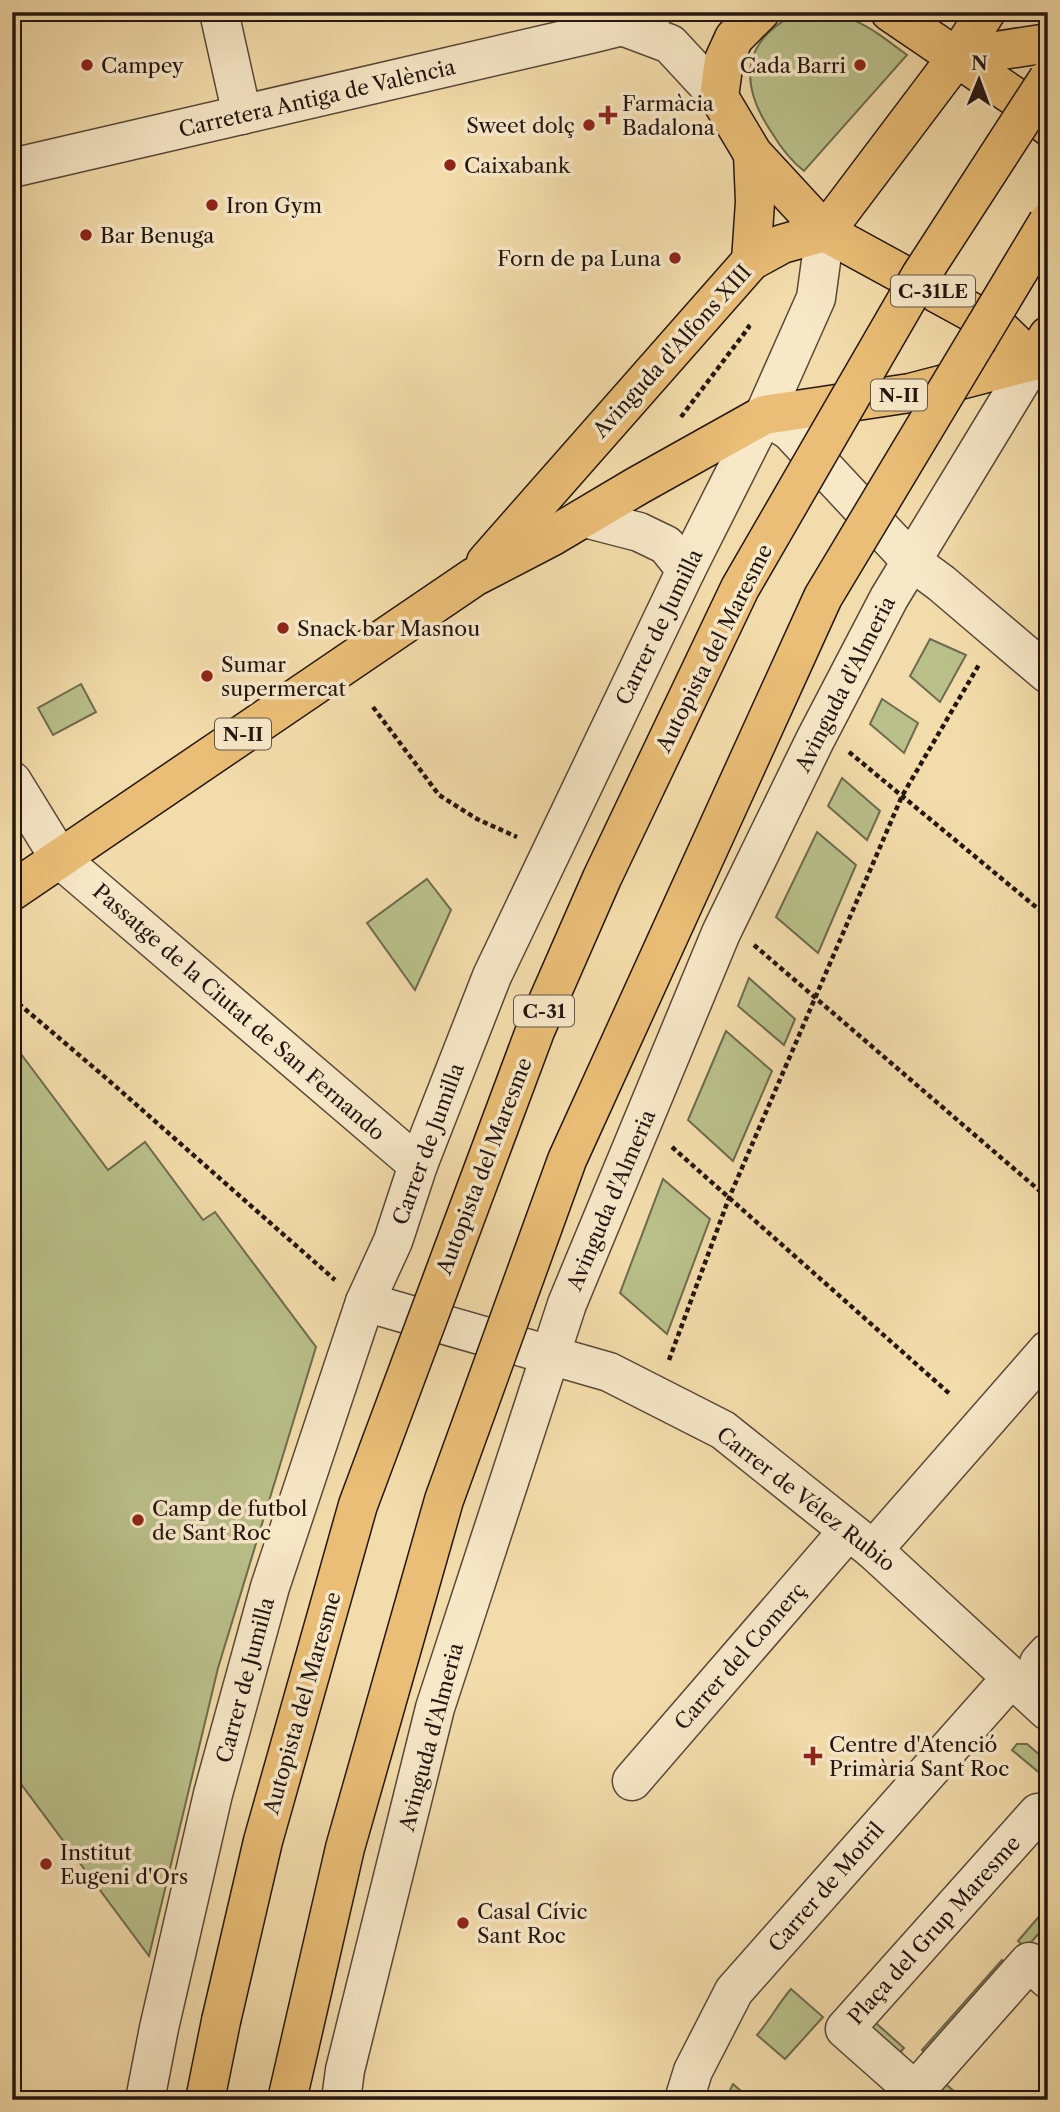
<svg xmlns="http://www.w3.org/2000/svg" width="1060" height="2112" font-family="'Libre Caslon Text',serif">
	<rect width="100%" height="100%" fill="#f3dcab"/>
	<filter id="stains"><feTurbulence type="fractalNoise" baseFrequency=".00286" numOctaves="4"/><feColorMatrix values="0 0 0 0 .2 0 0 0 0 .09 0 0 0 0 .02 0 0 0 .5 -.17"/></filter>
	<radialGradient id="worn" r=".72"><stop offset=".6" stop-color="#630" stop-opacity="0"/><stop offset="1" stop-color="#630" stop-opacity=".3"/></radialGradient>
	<g fill="#b9c08a" stroke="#6e6b4e" stroke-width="2">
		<path d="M800,12C852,12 867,25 907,55L804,171C790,160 781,148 772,133C738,83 741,39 800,12Z"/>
		<path d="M930,639L966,655L940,702L910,676Z"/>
		<path d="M81,684L96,712L53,735L38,708Z"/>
		<path d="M882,699L918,723L904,753L870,724Z"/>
		<path d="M842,778L880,811L867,840L828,806Z"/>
		<path d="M817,832L856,865L818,953L776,917Z"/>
		<path d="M427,879L451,910L415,990L367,923Z"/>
		<path d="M749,978L795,1019L784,1045L738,1006Z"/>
		<path d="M726,1031L772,1071L733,1161L688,1120Z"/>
		<path d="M12,1042L108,1170L145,1142L203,1220L215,1212L316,1347L218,1668L149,1956L12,1772Z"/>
		<path d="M663,1179L710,1219L667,1334L620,1293Z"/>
		<path d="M1017,1744H1027L1048,1762V1780L1012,1750Z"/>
		<path d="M1048,1906V1923L1026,1948L1018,1941Z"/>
		<path d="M1002,1960L1010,1967L930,2058L922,2050Z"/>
		<path d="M791,1989L823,2017L785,2059L757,2035C770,2020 778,2004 791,1989Z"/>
		<path d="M868,2016L904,2048L893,2060L857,2028Z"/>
		<path d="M940,2079L964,2100H940L930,2091Z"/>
		<path d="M733,2084L751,2100H725Z"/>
	</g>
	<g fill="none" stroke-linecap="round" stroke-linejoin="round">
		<g stroke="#584838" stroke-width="41">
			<g id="street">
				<path d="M219,12L242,115"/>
				<path d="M622,26L670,44L719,97"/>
				<path d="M12,168L590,34L622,26L653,12"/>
				<path d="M764,415L790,431L911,561L941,583L1048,674"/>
				<path d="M585,518L639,532L666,545L686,570"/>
				<path d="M12,781L60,859L418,1165"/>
				<path d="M365,1302L609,1372L723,1430L873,1550L1048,1711"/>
				<path d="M873,1550L1048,1350"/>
				<path d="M1048,1653L1039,1663L1048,1670"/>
				<path d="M632,1781L848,1531"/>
				<path d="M1048,1822L1038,1813L845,2029L915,2091L1029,1962L1048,1979"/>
				<path d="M145,2100L159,2028L213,1794L270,1587L365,1302L393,1241L418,1165L492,976L686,570L764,415L816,298L825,232"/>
				<path d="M341,2100L345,2070L435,1708L567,1304L721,933L815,740L889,598L1033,361L1048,372"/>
				<path d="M684,2100L693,2071L734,1991L998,1693"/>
			</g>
		</g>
		<g stroke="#241612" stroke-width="41">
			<g id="primary">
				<path d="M760,12L734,38L724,60L719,97L753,154L825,232L997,326L1033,361"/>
				<path d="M890,12L1015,97L1048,126"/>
				<path d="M751,261L755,202L753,154"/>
				<path d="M486,562L751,261L782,244L825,232L957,57L1048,43"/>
				<path d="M12,891L474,577L551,537L637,486L764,415L910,393L1033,361L1048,336"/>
			</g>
		</g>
		<g stroke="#241612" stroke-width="41">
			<g id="highway">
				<path d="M957,57L986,12"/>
				<path d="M205,2100L221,2021"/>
			</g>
		</g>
		<g stroke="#241612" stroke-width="4.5" stroke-dasharray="5 3.5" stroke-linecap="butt">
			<path d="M681,417L749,327L745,324"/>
			<path d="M373,707L439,795L477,819L517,837"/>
			<path d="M849,752L1048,917"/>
			<path d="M754,945L1048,1198"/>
			<path d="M12,998L106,1078L335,1280"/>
			<path d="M672,1147L951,1395"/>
			<path d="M669,1360L729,1198L902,796L980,663"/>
		</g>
		<use href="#street" stroke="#f7e8c8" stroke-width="38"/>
		<use href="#primary" stroke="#eabe76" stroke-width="38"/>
		<use href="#highway" stroke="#eabe76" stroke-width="38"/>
		<g stroke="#241612" stroke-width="41" stroke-linecap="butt">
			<g id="highway-bridge">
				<path d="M221,2021L263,1841L358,1505L535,1031L602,878L740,588L921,275L1048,79"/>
				<path d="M287,2100L345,1848L444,1500L567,1160L823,597L1048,222"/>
			</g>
		</g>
		<use href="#highway-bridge" stroke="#eabe76" stroke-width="38"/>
	</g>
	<g fill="#8f2418" stroke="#f7e8c8" stroke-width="2.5">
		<circle cx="87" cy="65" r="7"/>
		<circle cx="860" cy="65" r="7"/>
		<path d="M604.5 104.5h7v7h7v7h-7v7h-7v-7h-7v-7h7z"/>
		<circle cx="589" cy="125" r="7"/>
		<circle cx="450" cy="165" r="7"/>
		<circle cx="212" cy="205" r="7"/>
		<circle cx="86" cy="235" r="7"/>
		<circle cx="675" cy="258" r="7"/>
		<circle cx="283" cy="628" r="7"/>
		<circle cx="207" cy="676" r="7"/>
		<circle cx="138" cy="1520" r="7"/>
		<path d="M809.5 1745.5h7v7h7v7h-7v7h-7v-7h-7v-7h7z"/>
		<circle cx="46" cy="1864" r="7"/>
		<circle cx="463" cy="1923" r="7"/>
	</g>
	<g text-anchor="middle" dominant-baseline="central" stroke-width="7" stroke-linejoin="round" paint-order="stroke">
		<g fill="#f7e8c8" stroke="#635549" stroke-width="2">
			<rect x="891" y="275.5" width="84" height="31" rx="5"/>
			<rect x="871" y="379.5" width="56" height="31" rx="5"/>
			<rect x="215" y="718.5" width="56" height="31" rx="5"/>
			<rect x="514" y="995.5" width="60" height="31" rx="5"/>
		</g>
		<g font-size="19" font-weight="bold" fill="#241612">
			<text x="933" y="291">C-31LE</text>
			<text x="899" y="395">N-II</text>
			<text x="243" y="734">N-II</text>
			<text x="544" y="1011">C-31</text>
		</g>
		<g font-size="21" fill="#241612" stroke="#f7e8c8" text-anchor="start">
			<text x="101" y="65">Campey</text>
			<text x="846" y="65" text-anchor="end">Cada Barri</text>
			<text x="622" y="103">Farmàcia<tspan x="622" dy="24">Badalona</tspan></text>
			<text x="575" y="125" text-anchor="end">Sweet dolç</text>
			<text x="464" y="165">Caixabank</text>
			<text x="226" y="205">Iron Gym</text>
			<text x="100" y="235">Bar Benuga</text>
			<text x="661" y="258" text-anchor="end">Forn de pa Luna</text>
			<text x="297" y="628">Snack bar Masnou</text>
			<text x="221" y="664">Sumar<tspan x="221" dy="24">supermercat</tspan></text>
			<text x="152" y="1508">Camp de futbol<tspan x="152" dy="24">de Sant Roc</tspan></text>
			<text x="829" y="1744">Centre d'Atenció<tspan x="829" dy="24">Primària Sant Roc</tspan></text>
			<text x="60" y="1852">Institut<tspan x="60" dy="24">Eugeni d'Ors</tspan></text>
			<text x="477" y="1911">Casal Cívic<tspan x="477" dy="24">Sant Roc</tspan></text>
		</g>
		<g font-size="21" fill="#241612" stroke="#f7e8c8">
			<text transform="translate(317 98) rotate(-13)">Carretera Antiga de València</text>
			<text transform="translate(672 351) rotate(-48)">Avinguda d'Alfons XIII</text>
			<text transform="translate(659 627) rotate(-64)">Carrer de Jumilla</text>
			<text transform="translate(714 648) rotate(-63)">Autopista del Maresme</text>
			<text transform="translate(845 684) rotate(-63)">Avinguda d'Almeria</text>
			<text transform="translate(239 1012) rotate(41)">Passatge de la Ciutat de San Fernando</text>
			<text transform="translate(428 1144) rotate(-70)">Carrer de Jumilla</text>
			<text transform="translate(484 1166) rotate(-69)">Autopista del Maresme</text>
			<text transform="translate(611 1200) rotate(-67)">Avinguda d'Almeria</text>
			<text transform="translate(806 1499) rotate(38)">Carrer de Vélez Rubio</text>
			<text transform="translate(740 1656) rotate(-49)">Carrer del Comerç</text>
			<text transform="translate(245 1680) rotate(-75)">Carrer de Jumilla</text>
			<text transform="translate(302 1703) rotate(-74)">Autopista del Maresme</text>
			<text transform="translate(431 1737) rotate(-75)">Avinguda d'Almeria</text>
			<text transform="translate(826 1887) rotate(-49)">Carrer de Motril</text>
			<text transform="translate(934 1930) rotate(-48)">Plaça del Grup Maresme</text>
		</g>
	</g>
	<rect width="1060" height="2112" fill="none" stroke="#f3dcab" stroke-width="42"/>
	<rect x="14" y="14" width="1032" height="2084" fill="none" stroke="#241612" stroke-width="3.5"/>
	<rect x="21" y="21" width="1018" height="2070" fill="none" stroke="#241612" stroke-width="2"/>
	<g transform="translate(979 80) rotate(1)" stroke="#f7e8c8" stroke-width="5" paint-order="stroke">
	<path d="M0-5L12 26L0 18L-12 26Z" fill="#241612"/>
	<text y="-10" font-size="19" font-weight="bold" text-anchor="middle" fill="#241612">N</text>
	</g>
	<rect width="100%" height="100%" filter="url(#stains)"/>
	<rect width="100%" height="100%" fill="url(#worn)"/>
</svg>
